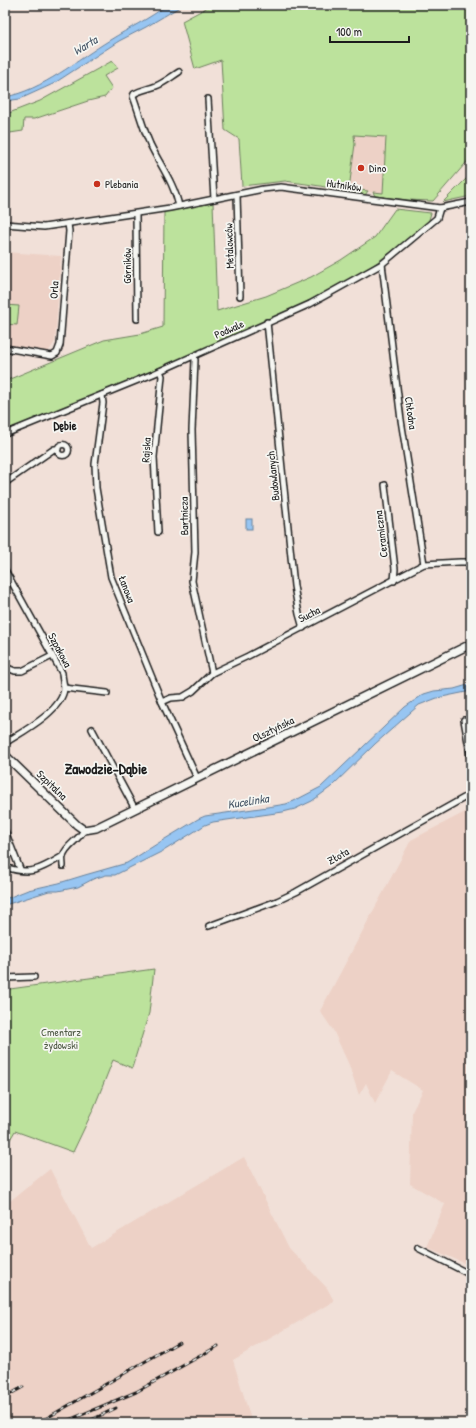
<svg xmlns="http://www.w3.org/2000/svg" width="476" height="1428" font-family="'Patrick Hand',sans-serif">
	<rect width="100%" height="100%" fill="#f1e0d8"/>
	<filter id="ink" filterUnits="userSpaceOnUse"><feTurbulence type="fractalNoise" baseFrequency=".025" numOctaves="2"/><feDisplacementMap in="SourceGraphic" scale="8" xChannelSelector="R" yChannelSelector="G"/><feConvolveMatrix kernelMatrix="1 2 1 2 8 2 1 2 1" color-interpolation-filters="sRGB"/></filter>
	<g filter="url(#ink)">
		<g fill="#edd1c6">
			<path d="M354,135L386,137L383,194L349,189L355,144Z"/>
			<path d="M5,252L61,256L55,342L48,352L5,346Z"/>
			<path d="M471,809V1266L427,1247L445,1204L410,1184L412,1112L423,1090L392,1071L375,1103L366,1083L359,1095L349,1065L333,1030L320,1011L411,840Z"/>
			<path d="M244,1157L289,1248L327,1288L334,1301L233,1360L252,1423H5V1205L50,1169L91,1248Z"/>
		</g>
		<g fill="#bce29c" stroke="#6c7f5c">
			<path d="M212,5H471V157L433,201L408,200L375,196L373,192L383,193L386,137L354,135L355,144L349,189L368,191L365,195L320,186L285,181L242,186L239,139L225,130L221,60L195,69L182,21Z"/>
			<path d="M112,61L118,68L104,76L112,88L105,97L88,101L34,119H24L23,131L10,133L5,132V117L9,113L40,101Z"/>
			<path d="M471,174V196L443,202Z"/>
			<path d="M213,203L217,311L266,296L311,277L341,260L375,237L395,209L431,213L428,223L390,253L362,273L341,284L289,311L181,359L5,432V381L104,340L140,334L163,327L164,212Z"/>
			<path d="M5,305L19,306L17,325L5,324Z"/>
			<path d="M154,969L149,1013L132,1068L113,1060L93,1110L73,1152L15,1131L5,1148V991L10,989Z"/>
		</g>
		<g fill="#97c5f2" stroke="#66819c">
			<path d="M167,5H183L146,27L119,41L53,84L20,99L5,101V97C43,90 77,60 110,40C129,28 149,19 167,5Z"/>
			<rect x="246" y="519" width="6" height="10"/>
			<path d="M471,684V691L437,698L419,705L375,744L331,787L312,801L295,809L283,812L213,822L205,825L165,850L115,875H106L93,879L78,887L58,891H49L5,905V899L28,890L59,883L85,875L127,863L160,842L198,819L205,816L274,806L286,804L294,801L321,787L405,707L424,694L434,691L454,689Z"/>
		</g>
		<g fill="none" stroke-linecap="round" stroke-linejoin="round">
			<g stroke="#1c1c1c" stroke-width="8">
				<g id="street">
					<path d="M179,72C171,77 164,83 156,86C148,89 141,90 134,94L133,96C139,112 143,128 150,144C160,165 174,183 179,206"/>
					<path d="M208,99L214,199"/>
					<path d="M237,195L240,296"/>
					<path d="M136,214L137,319"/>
					<path d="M5,224L44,227L170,208L263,189L281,187L440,208L471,202"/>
					<path d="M382,264L401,420L424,564"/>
					<path d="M267,322L294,586L299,614L303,628"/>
					<path d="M5,348L52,356L57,353L60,345L69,231L68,224"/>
					<path d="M194,356L195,360L192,430L195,552L192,581L212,673"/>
					<path d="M102,395L103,403L95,464L96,488L111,577L162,702L197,778"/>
					<path d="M5,434L153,374L310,304L382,264L437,218L440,208"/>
					<circle cx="63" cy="450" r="5.5"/>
					<path d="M5,483L54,449H58"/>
					<path d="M385,485L395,569L394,581"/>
					<path d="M158,532L154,457L162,376L160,371"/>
					<path d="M5,570L62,673C62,678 64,684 64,689C62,711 22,732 5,743"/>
					<path d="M5,667L15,671H22L52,656"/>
					<path d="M64,688L107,693"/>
					<path d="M162,702L171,698L183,697L193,691L212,673L248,656L424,564L460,562H471"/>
					<path d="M464,720L471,759"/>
					<path d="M92,729L135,809"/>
					<path d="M5,831L20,869"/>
					<path d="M63,866C63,863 62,859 63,856C66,845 79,840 84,830"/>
					<path d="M5,867C31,876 41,869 63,856"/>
					<path d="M209,926L277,901L296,892L471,794"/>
					<path d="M5,978L34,977"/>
					<path d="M418,1248L471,1275"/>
				</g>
			</g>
			<g stroke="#1c1c1c" stroke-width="10">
				<path id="secondary" d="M5,755L77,825L84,830L96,828L471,644"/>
			</g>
			<use href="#street" stroke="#f6f6f2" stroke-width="5"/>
			<use href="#secondary" stroke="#f6f6f2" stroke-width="7"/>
			<g stroke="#1c1c1c" stroke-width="3">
				<g id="rail">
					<path d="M5,1397L23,1387"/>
					<path d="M38,1423L179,1342"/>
					<path d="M62,1423L136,1392L218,1346"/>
					<path d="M85,1423L116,1408"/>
				</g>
			</g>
			<use href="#rail" stroke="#f6f6f2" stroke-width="1.5" stroke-dasharray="4.5" stroke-linecap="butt"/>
		</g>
	</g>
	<g fill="#c8321e" stroke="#f6f6f2" stroke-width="1.5">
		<circle cx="361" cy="168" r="4"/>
		<circle cx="97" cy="184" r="4"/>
	</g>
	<g text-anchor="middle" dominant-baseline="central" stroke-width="3.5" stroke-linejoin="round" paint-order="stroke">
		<g font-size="11" fill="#1c1c1c" stroke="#f6f6f2" text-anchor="start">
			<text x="369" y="168">Dino</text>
			<text x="105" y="184">Plebania</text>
		</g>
		<g font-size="11" fill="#1c1c1c" stroke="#f6f6f2">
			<text transform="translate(344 185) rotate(8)">Hutników</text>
			<text transform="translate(229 246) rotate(-92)">Metalowców</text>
			<text transform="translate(127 266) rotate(-90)">Górników</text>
			<text transform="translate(54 290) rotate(-86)">Orla</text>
			<text transform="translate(229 329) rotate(-24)">Podwale</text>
			<text transform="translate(411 413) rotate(82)">Chłodna</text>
			<text transform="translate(146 450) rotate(-87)">Rajska</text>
			<text transform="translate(273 476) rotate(-96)">Budowlanych</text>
			<text transform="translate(184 516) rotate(-91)">Bartnicza</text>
			<text transform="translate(381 534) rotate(-97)">Ceramiczna</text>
			<text transform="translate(127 589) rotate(69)">Łanowa</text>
			<text transform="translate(309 614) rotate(-27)">Sucha</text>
			<text transform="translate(60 650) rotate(62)">Szpakowa</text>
			<text transform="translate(273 729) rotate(-26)">Olsztyńska</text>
			<text transform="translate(52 785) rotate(44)">Szpitalna</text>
			<text transform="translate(338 856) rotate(-30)">Złota</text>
		</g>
		<g font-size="11" fill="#4c5742" stroke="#f6f6f2">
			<text x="61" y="1032">Cmentarz<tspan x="61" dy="13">żydowski</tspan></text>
		</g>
		<g font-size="12" font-style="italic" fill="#475767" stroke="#f6f6f2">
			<text transform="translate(85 45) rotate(-31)">Warta</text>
			<text transform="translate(248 801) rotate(-9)">Kucelinka</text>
		</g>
		<g font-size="12" font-weight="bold" fill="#1c1c1c" stroke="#f6f6f2">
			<text x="65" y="425">Dębie</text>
		</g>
		<g font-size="15" font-weight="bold" fill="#1c1c1c" stroke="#f6f6f2">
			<text x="106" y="768">Zawodzie-Dąbie</text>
		</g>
	</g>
	<rect width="476" height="1428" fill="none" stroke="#f6f6f2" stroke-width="20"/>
	<rect x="10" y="10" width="456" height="1408" fill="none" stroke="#1c1c1c" stroke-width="1.5" filter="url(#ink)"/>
	<path d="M330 36v6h79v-6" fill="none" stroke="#1c1c1c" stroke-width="2"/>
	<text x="336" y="36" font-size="12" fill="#1c1c1c" stroke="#f6f6f2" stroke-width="3" paint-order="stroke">100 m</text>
</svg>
